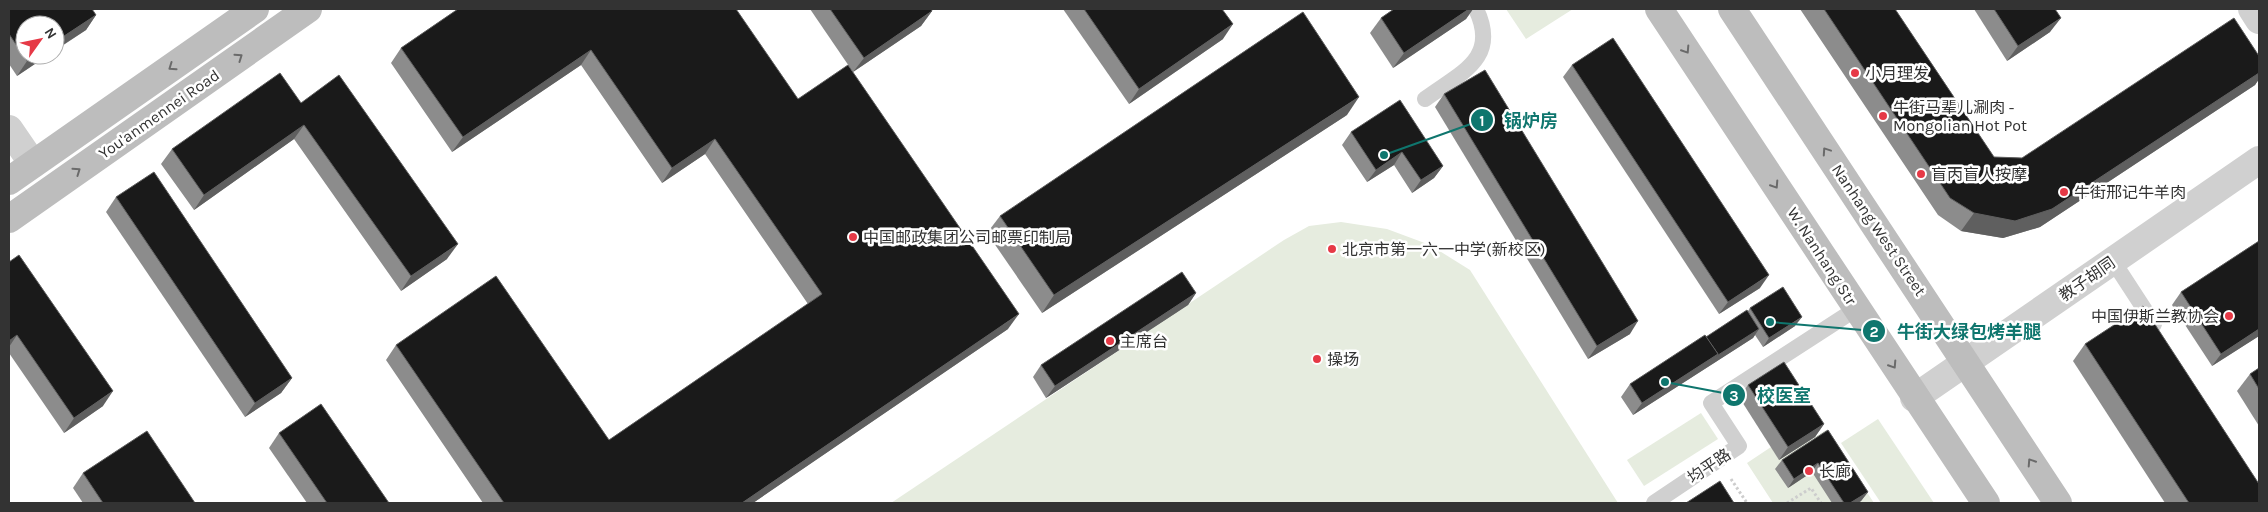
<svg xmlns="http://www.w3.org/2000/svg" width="2268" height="512" font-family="Karla,'Noto Sans SC',sans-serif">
	<rect width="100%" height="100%" fill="#fff"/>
	<g fill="#e6ecdf">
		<path d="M1506,9H1573L1526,39Z"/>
		<path d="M1341,222L1387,229L1430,245L1470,270L1618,503H891L1284,240L1309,226Z"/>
		<path d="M1701,413L1718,439L1644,486L1627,460Z"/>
		<path d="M1878,419L1934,503H1881L1841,443Z"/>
		<path d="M1826,430L1874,503H1773L1747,463L1771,447L1779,459Z"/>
	</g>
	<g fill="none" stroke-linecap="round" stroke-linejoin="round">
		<g stroke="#cdcdcd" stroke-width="3" stroke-dasharray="2.5 2.5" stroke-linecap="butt">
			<path d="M1731,479L1747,503"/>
			<path d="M1787,503L1811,488L1821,503"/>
		</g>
		<g stroke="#d0d0d0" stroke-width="16">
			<path d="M1425,99C1460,73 1500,59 1476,9"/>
			<path d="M2113,261L2154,324"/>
			<path d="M1654,503L1739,446L1711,403L1856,309"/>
		</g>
		<g stroke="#d0d0d0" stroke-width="28">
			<path d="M2252,9L2259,20"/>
			<path d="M9,129L33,164"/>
		</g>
		<path stroke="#d0d0d0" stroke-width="28" d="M1914,398L2259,160"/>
		<g stroke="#bdbdbd" stroke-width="28">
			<path d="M1659,9L1986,503"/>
			<path d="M1732,9L2058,503"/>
			<path d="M9,181L255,9"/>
			<path d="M9,219L308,9"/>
		</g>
	</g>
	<g fill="#8c8c8c">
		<path d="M9,9L96,15L86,30L17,76L9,64Z"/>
		<path d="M458,9L798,99L1008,329L753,503H483L386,360L396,345L609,440L808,304L705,154L662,183L581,65L452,152L391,63L401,48Z"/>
		<path d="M810,9H931L932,11L921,26L853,72Z"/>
		<path d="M1063,9H1222L1223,39L1129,104Z"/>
		<path d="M1394,9H1473L1466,19L1393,68L1370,33L1381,18Z"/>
		<path d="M1800,9H1895L1994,157L2022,158L2259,56V79L2255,85L2040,227L2003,238L1961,231L1938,215Z"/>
		<path d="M1974,9H2055L2050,32L2007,61Z"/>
		<path d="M1572,65L1760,288L1719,314L1563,77Z"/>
		<path d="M1444,94L1630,334L1588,359L1435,107Z"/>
		<path d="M301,103L447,259L401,291L294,139L194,210L161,164L172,149Z"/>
		<path d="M1347,115L1042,313L987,233L1000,216Z"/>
		<path d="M1351,132L1443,166L1434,178L1412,193L1394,165L1367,182L1342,145Z"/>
		<path d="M116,197L292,378L281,393L245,417L106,212Z"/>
		<path d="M2259,241V336L2212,366L2172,305L2181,292Z"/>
		<path d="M9,262L103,406L64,433L9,353Z"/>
		<path d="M1196,293L1188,305L1046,398L1033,377L1041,365Z"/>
		<path d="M1750,308L1795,326L1763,347L1755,335L1753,338L1633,415L1621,397L1630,384L1748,311Z"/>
		<path d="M2085,344L2259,503H2165L2073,361Z"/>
		<path d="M2259,368V426L2237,391L2250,374Z"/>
		<path d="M1748,385L1824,424L1815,437L1779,460L1739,397Z"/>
		<path d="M1828,430L1868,492L1861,501L1858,503H1832L1812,472L1788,488L1775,469L1782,460Z"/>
		<path d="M279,433L389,503H307L269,448Z"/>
		<path d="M83,473L195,503H83L73,488Z"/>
	</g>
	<g fill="#5f5f5f">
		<path d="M1469,9H1473L1466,19L1393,68L1404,53Z"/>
		<path d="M932,11L921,26L853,72L864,58Z"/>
		<path d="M96,15L86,30L55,50V42Z"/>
		<path d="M2061,18L2050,32L2007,61L2018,46Z"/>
		<path d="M1233,24L1223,39L1129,104L1139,89Z"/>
		<path d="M591,50L581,65L452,152L463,137Z"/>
		<path d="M36,55H48L17,76L27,61Z"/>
		<path d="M2259,73V79L2255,85L2040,227L2003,238L1961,231L1974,213Z"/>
		<path d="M1359,97L1347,115L1042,313L1054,295Z"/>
		<path d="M304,125L294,139L194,210L204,195Z"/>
		<path d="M715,139L705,154L662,183L672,168Z"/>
		<path d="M1402,152L1394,165L1367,182L1376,170Z"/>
		<path d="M1443,166L1434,178L1412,193L1421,180Z"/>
		<path d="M458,244L447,259L401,291L411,276Z"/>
		<path d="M1769,275L1760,288L1719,314L1728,302Z"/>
		<path d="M1196,293L1188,305L1046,398L1055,386Z"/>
		<path d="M1019,314L1008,329L753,503H742Z"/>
		<path d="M1802,317L1795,326L1763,347L1769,338Z"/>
		<path d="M1638,321L1630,334L1588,359L1597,346Z"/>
		<path d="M1759,329L1753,338L1633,415L1642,403L1718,354Z"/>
		<path d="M2259,329V336L2212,366L2221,354Z"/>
		<path d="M17,335L9,347V341Z"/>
		<path d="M292,378L281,393L245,417L255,403Z"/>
		<path d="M113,391L103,406L64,433L74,418Z"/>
		<path d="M1824,424L1815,437L1779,460L1788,447Z"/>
		<path d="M1818,463L1812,472L1788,488L1794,479Z"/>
		<path d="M1868,492L1861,501L1858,503H1850Z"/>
	</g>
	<g fill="#1a1a1a" stroke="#5f5f5f">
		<path d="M9,9H92L96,15L55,42V25H25V55H36L27,61L9,34Z"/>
		<path d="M458,9H736L798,99L848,65L1019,314L742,503H504L396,345L496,276L609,440L822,294L715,139L672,168L591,50L463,137L401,48Z"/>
		<path d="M830,9H931L932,11L864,58Z"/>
		<path d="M1084,9H1222L1233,24L1139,89Z"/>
		<path d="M1394,9H1469L1404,53L1381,18Z"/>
		<path d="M1824,9H1895L1994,157L2022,158L2234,18L2259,56V73L2052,209L2015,221L1974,213L1950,198Z"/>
		<path d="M1994,9H2055L2061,18L2018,46Z"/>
		<path d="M1303,12L1359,97L1054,295L1000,216Z"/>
		<path d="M1613,38L1769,275L1728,302L1572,65Z"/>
		<path d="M1485,70L1638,321L1597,346L1444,94Z"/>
		<path d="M280,73L301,103L339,75L458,244L411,276L304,125L204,195L172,149Z"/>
		<path d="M1400,100L1443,166L1421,180L1402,152L1376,170L1351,132Z"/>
		<path d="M154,172L292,378L255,403L116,197Z"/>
		<path d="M2259,241V329L2221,354L2181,292Z"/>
		<path d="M19,255L113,391L74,418L17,335L9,341V262Z"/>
		<path d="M1182,272L1196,293L1055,386L1041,365Z"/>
		<path d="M1783,287L1802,317L1769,338L1750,308Z"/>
		<path d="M2143,306L2259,484V503H2189L2085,344Z"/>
		<path d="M1747,310L1759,329L1715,357L1718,354L1706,337Z"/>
		<path d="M1705,335L1718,354L1642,403L1630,384Z"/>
		<path d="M1784,362L1824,424L1788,447L1748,385Z"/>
		<path d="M2259,368V389L2250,374Z"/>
		<path d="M321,404L389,503H327L279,433Z"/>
		<path d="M1828,430L1868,492L1850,503H1844L1818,463L1794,479L1782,460Z"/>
		<path d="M147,431L195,503H103L83,473Z"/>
		<path d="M1720,481L1734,503H1686Z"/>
	</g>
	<defs><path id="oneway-chevron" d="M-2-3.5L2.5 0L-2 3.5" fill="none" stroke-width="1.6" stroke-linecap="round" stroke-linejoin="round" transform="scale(1.25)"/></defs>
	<g stroke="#6a6a6a">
		<use href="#oneway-chevron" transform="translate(1686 50) rotate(57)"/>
		<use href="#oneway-chevron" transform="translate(239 57) rotate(-35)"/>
		<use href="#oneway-chevron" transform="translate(172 67) rotate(145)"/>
		<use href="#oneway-chevron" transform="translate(1826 151) rotate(-124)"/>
		<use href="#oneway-chevron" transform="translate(77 171) rotate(-35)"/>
		<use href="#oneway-chevron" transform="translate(1775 185) rotate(57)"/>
		<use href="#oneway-chevron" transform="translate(1893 365) rotate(57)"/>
		<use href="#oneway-chevron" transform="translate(2031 462) rotate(-123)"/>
	</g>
	<g fill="#e63946" stroke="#fff" stroke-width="2">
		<circle cx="1855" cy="73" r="5"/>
		<circle cx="1883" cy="116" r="5"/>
		<circle cx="1921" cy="174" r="5"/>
		<circle cx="2064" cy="192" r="5"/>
		<circle cx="853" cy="237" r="5"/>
		<circle cx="1332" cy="249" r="5"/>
		<circle cx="2229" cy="316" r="5"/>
		<circle cx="1110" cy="341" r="5"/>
		<circle cx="1317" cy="359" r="5"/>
		<circle cx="1809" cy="471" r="5"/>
	</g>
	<g text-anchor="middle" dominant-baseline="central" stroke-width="5" stroke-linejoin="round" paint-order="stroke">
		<g font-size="16" fill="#333" stroke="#fff" text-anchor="start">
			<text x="1865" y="73">小月理发</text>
			<text x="1893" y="107">牛街马辈儿涮肉 -<tspan x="1893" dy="18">Mongolian Hot Pot</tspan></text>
			<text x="1931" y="174">盲丙盲人按摩</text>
			<text x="2074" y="192">牛街邢记牛羊肉</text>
			<text x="863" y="237">中国邮政集团公司邮票印制局</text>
			<text x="1342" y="249">北京市第一六一中学(新校区)</text>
			<text x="2219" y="316" text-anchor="end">中国伊斯兰教协会</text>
			<text x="1120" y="341">主席台</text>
			<text x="1327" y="359">操场</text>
			<text x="1819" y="471">长廊</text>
		</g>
		<g font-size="16" fill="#333" stroke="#fff">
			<text transform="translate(159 114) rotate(-35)">You'anmennei Road</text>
			<text transform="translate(1879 230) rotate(56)">Nanhang West Street</text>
			<text transform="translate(1822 256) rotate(57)">W. Nanhang Str</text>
			<text transform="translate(2087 279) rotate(-35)">教子胡同</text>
			<text transform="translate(1709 466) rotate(-34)">均平路</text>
		</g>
	</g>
	<path fill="none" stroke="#0f766e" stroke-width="2" d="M1384 155L1482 120M1770 322L1874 331M1665 382L1734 395"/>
	<g fill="#0f766e" stroke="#fff" stroke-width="2">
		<circle cx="1384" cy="155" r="5"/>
		<circle cx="1770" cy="322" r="5"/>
		<circle cx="1665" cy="382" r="5"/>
		<circle cx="1482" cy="120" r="12"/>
		<circle cx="1874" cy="331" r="12"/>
		<circle cx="1734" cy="395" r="12"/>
	</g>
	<g font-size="15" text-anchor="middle" font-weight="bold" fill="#fff">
		<text x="1482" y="126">1</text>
		<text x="1874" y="337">2</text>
		<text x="1734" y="401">3</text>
	</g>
	<g font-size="18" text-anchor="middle" font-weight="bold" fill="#0f766e" stroke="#fff" stroke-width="5" stroke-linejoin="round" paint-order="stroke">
		<text x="1531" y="127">锅炉房</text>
		<text x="1969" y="338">牛街大绿包烤羊腿</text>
		<text x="1784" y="402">校医室</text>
	</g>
	<rect width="2268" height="512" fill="none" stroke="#333333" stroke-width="20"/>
	<g transform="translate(40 40) rotate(57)"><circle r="24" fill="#ffffff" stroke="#adadad"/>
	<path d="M0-4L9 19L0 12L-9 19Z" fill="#e63946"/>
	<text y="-8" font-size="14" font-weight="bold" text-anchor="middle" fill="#333333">N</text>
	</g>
</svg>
